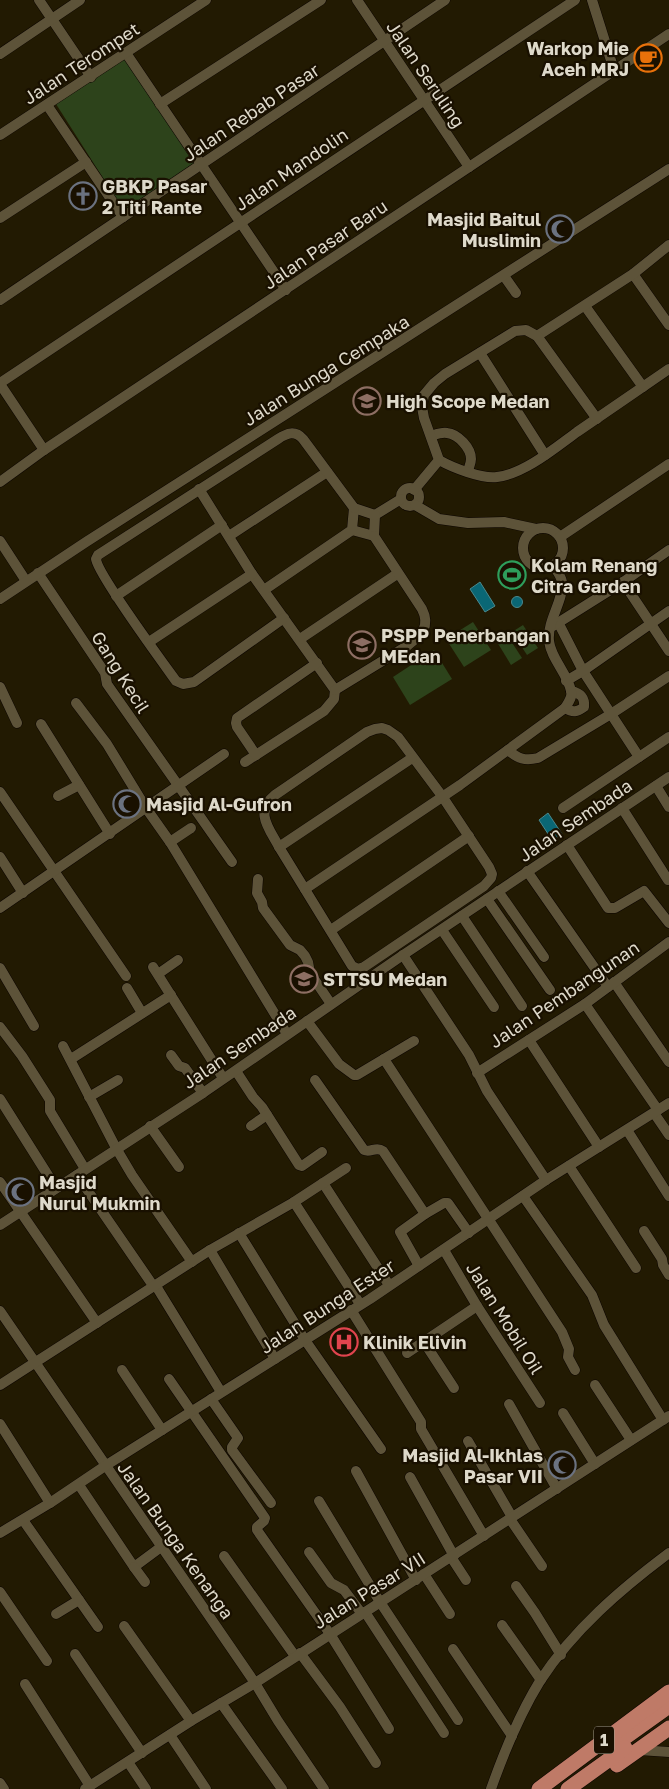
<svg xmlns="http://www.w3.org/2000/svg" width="669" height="1789" font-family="'Golos Text',sans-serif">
	<rect width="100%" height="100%" fill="#221a02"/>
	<g fill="#2d431b">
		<path d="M125,59L197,163L124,211L56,104Z"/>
		<path d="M473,622L491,650L464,667L446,639Z"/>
		<path d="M523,625L538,648L527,655L512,632Z"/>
		<path d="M507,635L522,658L511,665L497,642Z"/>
		<path d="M434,650L452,679L410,705L393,677Z"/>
	</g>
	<g fill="#0a6775" stroke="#4a898e">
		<path d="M480,582L495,606L485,612L470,589Z"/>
		<circle cx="517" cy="602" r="5.5"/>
		<path d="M548,813L562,834L552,840L539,820Z"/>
	</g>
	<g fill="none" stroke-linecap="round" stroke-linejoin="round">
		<g stroke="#0c0500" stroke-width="11">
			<g id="minor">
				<path d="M39,0L91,77"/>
				<path d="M357,0L469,167"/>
				<path d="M592,0L614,70"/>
				<path d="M126,53L286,290"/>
				<path d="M0,54L80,0"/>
				<path d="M160,104L321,0"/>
				<path d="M47,105L123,217"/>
				<path d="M0,135L206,0"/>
				<path d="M0,218L86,162"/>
				<path d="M633,274L669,325"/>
				<path d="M504,276L516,293"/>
				<path d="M0,300L445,0"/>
				<path d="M585,306L643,387"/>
				<path d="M537,336L633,274L669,245"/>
				<path d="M480,353L545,455"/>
				<path d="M0,383L575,0"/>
				<path d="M0,384L44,450"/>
				<path d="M431,436C437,434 442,432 447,433C458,434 471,448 471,459C471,463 469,467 468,471"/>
				<path d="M439,460C453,468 482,479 497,477C524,474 555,448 577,432C608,411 638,390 669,369"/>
				<path d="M0,482L44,450L669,34"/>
				<circle cx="410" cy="497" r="9"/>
				<path d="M199,489L252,574L335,690L334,699L324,711L245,762"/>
				<path d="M414,490L439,460L424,418L422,407L424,395L434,383L445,374L515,331L526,330L537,336L597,419"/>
				<path d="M415,505L439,519L468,523L504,522L536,529"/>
				<path d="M375,515L401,499"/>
				<circle cx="543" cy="548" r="20"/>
				<path d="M352,530L374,536L375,515"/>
				<path d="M229,536L327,472"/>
				<path d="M560,537L669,464"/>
				<path d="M0,541L26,581"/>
				<path d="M38,573L105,673L107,684L232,862"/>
				<path d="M623,582L669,651"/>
				<path d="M264,590L352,530L354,508L375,515"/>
				<path d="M116,596L222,525"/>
				<path d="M0,599L86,542L669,169"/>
				<path d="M284,618L194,682L183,684L176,681C163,663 97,573 96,559L98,555L278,439C287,433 295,430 303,439L354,508"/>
				<path d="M559,624L583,671L639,757"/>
				<path d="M553,626L623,582L669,550"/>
				<path d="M300,639L397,574"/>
				<path d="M149,642L252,574"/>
				<path d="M566,681L583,671L669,611"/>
				<path d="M0,687L17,723"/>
				<path d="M335,690L407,646C421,635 431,627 422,609L374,536"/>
				<path d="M76,703L107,744L146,808L170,842L287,1034"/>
				<path d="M565,708C573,713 577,712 584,707C585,697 580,693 571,691"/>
				<path d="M41,724L110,834"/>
				<path d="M382,728L388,730L398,737L442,796L489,867L492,874L491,878L484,886L364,967L358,969L352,966L279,847C269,828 254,812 275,795L367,732L375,729Z"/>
				<path d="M508,750C518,759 525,761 538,758L611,714L669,676"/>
				<path d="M256,755L237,727L236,723L237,718L317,663"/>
				<path d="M656,786L669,807"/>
				<path d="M0,792L126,976"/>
				<path d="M58,796L79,785"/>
				<path d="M563,808L669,737"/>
				<path d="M622,808L668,880"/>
				<path d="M170,842L191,828"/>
				<path d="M567,845L608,908H615L644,891L669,923"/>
				<path d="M279,847L412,758"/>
				<path d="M0,857L23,893"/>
				<path d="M527,871L608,987"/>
				<path d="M258,879L257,893L262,902L263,908L290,945L300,950L305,956L308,962L310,973L331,1004"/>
				<path d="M305,889L460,785L565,708C568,703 573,697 571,691C568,674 551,659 549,641C547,620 564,601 562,582C561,575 556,570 553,565"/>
				<path d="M498,891L544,957"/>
				<path d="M487,899L550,990"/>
				<path d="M0,908L224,754"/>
				<path d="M462,916L522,1006"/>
				<path d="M331,930L469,836"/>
				<path d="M442,930L494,1007"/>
				<path d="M403,955L469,1055L487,1091L546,1180"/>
				<path d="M153,967L223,1078"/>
				<path d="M0,968L34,1026"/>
				<path d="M158,974L178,960"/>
				<path d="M614,982L669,1062"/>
				<path d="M127,988L142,1013"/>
				<path d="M585,1004L658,1110"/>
				<path d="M307,1021L339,1064L354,1075H357L414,1041"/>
				<path d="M0,1027L22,1056L50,1100V1111L85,1169"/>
				<path d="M529,1040L599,1147"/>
				<path d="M63,1046L116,1148L132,1175L192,1262"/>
				<path d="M171,1055L179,1066L185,1068L203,1093"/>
				<path d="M71,1059L171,995"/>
				<path d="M384,1059L562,1332L569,1349L568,1357L575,1370"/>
				<path d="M236,1071L253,1097L262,1107L299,1165L302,1166L322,1152"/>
				<path d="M477,1073L585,1004L669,942"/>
				<path d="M315,1080L364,1150C371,1153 376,1146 383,1151L425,1214L444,1203H448L469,1233"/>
				<path d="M89,1097L118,1080"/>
				<path d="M0,1099L56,1188"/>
				<path d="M654,1113L669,1135"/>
				<path d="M150,1126L179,1167"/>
				<path d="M251,1126L267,1115"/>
				<path d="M627,1130L669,1196"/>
				<path d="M569,1166L636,1268"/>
				<path d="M77,1175L154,1287"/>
				<path d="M0,1182L97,1323"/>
				<path d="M323,1183L389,1285"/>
				<path d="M523,1196L592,1295L604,1325L663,1420"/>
				<path d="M294,1202L360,1304"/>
				<path d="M0,1225L203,1093L403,955L669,777"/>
				<path d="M644,1231L662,1259L663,1265L669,1275"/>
				<path d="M239,1233L305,1340L381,1449"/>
				<path d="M210,1250L275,1359"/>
				<path d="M444,1250L477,1306L540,1403"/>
				<path d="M419,1266L400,1232L425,1214"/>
				<path d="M156,1286L221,1392"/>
				<path d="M351,1310L421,1422V1429L484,1536"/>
				<path d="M0,1311L255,1683L278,1721L324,1789"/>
				<path d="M424,1342L454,1388"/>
				<path d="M407,1353L477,1306"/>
				<path d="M122,1370L162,1430"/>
				<path d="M169,1379L265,1518L264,1521L257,1527V1530L330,1634L389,1729"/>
				<path d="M0,1385L210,1250L294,1202L346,1168"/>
				<path d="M595,1385L631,1440"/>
				<path d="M211,1399L238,1438L232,1447V1450L271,1503"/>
				<path d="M509,1404L557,1489"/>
				<path d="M563,1413L595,1464"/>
				<path d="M0,1424L50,1503"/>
				<path d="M468,1441L512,1517"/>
				<path d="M356,1471L416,1580"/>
				<path d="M410,1477L454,1556"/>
				<path d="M79,1485L134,1567L161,1547"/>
				<path d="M319,1501L380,1602L458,1720"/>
				<path d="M510,1519L542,1566"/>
				<path d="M23,1520L98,1627"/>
				<path d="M0,1533L50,1503L105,1466L370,1299L546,1180L669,1103"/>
				<path d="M309,1552L331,1583L344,1590L362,1614"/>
				<path d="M224,1556L295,1656"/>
				<path d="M451,1557L466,1580"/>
				<path d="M134,1567L145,1582"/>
				<path d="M424,1574L450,1614"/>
				<path d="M516,1586L535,1613L561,1655"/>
				<path d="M0,1592L47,1661"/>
				<path d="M365,1612L444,1733"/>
				<path d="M56,1614L79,1600"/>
				<path d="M502,1625L541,1680"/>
				<path d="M124,1626L191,1721"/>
				<path d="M453,1649L512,1736"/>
				<path d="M300,1653L340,1707L376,1763"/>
				<path d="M75,1654L142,1753"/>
				<path d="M25,1684L90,1786"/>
				<path d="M221,1703L282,1789"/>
				<path d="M170,1735L206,1789"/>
				<path d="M639,1750L669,1752"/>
				<path d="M128,1762L146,1789"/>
				<path d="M0,1783L4,1789"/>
				<path d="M85,1789L191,1721L255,1683L669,1416"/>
				<path d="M491,1789C504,1752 519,1715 540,1681C573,1630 621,1589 669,1553"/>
			</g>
		</g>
		<g stroke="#0c0500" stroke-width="16">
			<g id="highway">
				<path d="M609,1749L669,1706"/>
				<path d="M617,1765L669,1728"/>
				<path d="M539,1789L669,1692"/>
				<path d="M568,1789L625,1748"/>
			</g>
		</g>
		<use href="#minor" stroke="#5d5339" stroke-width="10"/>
		<use href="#highway" stroke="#bf7a67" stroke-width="15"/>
	</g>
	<defs>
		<g id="cafe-ring" transform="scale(1.4375)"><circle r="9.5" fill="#191000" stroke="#e8710a" stroke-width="1.5"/><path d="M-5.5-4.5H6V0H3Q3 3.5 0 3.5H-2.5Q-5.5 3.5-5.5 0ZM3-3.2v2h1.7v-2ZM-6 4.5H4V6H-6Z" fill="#e8710a"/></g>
		<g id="church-ring" transform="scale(1.4375)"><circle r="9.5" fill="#191000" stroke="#6b7280" stroke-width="1.5"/><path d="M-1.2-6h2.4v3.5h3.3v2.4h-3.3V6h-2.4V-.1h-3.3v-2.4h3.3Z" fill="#6b7280"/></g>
		<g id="mosque-ring" transform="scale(1.4375)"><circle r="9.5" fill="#191000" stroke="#6b7280" stroke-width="1.5"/><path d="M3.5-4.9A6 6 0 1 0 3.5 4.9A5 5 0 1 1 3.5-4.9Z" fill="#6b7280"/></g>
		<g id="school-ring" transform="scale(1.4375)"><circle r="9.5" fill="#191000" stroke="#8d6e63" stroke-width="1.5"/><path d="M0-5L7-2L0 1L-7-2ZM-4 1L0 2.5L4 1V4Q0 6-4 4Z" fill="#8d6e63"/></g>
		<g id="stadium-ring" transform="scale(1.4375)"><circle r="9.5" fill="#191000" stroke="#2e9e5b" stroke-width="1.5"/><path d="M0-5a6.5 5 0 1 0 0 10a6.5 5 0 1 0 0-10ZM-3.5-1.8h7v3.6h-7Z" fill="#2e9e5b"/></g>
		<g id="university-ring" transform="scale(1.4375)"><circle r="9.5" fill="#191000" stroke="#8d6e63" stroke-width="1.5"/><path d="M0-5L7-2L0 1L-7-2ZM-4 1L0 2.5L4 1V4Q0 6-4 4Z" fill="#8d6e63"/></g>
		<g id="hospital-ring" transform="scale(1.4375)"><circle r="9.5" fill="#191000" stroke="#e0444e" stroke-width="1.5"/><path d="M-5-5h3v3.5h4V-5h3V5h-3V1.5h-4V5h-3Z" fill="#e0444e"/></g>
	</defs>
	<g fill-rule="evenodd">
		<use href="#cafe-ring" x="648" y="58"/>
		<use href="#church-ring" x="83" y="196"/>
		<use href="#mosque-ring" x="560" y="229"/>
		<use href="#school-ring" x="367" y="401"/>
		<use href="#stadium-ring" x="512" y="575"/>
		<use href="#university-ring" x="362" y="645"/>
		<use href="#mosque-ring" x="127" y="804"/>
		<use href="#university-ring" x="304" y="979"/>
		<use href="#mosque-ring" x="20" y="1192"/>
		<use href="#hospital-ring" x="344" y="1342"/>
		<use href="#mosque-ring" x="562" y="1465"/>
	</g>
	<g text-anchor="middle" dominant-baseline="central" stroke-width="4.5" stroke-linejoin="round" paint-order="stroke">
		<rect fill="#191000" stroke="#a39d8d" stroke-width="1" x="594" y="1726.5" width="20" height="27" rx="4"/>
		<g font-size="16" font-weight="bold" fill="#ded9ca">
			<text x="604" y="1740">1</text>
		</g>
		<g font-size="18" font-weight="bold" fill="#ded9ca" stroke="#191000" text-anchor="start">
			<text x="629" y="48" text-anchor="end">Warkop Mie<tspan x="629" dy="21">Aceh MRJ</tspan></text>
			<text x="102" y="186">GBKP Pasar<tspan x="102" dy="21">2 Titi Rante</tspan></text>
			<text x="541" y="219" text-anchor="end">Masjid Baitul<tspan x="541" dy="21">Muslimin</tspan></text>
			<text x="386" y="401">High Scope Medan</text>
			<text x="531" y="565">Kolam Renang<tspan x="531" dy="21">Citra Garden</tspan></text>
			<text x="381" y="635">PSPP Penerbangan<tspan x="381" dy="21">MEdan</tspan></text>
			<text x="146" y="804">Masjid Al-Gufron</text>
			<text x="323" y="979">STTSU Medan</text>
			<text x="39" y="1182">Masjid<tspan x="39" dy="21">Nurul Mukmin</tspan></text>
			<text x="363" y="1342">Klinik Elivin</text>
			<text x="543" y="1455" text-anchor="end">Masjid Al-Ikhlas<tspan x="543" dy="21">Pasar VII</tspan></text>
		</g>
		<g font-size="18" fill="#ded9ca" stroke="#191000">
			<text transform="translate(81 63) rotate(-33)">Jalan Terompet</text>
			<text transform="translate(426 74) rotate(56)">Jalan Seruling</text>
			<text transform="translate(251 112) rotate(-34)">Jalan Rebab Pasar</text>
			<text transform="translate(291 169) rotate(-34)">Jalan Mandolin</text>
			<text transform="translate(325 244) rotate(-34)">Jalan Pasar Baru</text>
			<text transform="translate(326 370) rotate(-32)">Jalan Bunga Cempaka</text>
			<text transform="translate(121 672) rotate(58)">Gang Kecil</text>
			<text transform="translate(575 820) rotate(-34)">Jalan Sembada</text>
			<text transform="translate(564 994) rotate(-34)">Jalan Pembangunan</text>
			<text transform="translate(239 1047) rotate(-34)">Jalan Sembada</text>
			<text transform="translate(327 1306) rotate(-33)">Jalan Bunga Ester</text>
			<text transform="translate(505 1318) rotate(58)">Jalan Mobil Oil</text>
			<text transform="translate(176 1540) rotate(55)">Jalan Bunga Kenanga</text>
			<text transform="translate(369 1590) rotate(-32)">Jalan Pasar VII</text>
		</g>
	</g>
</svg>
